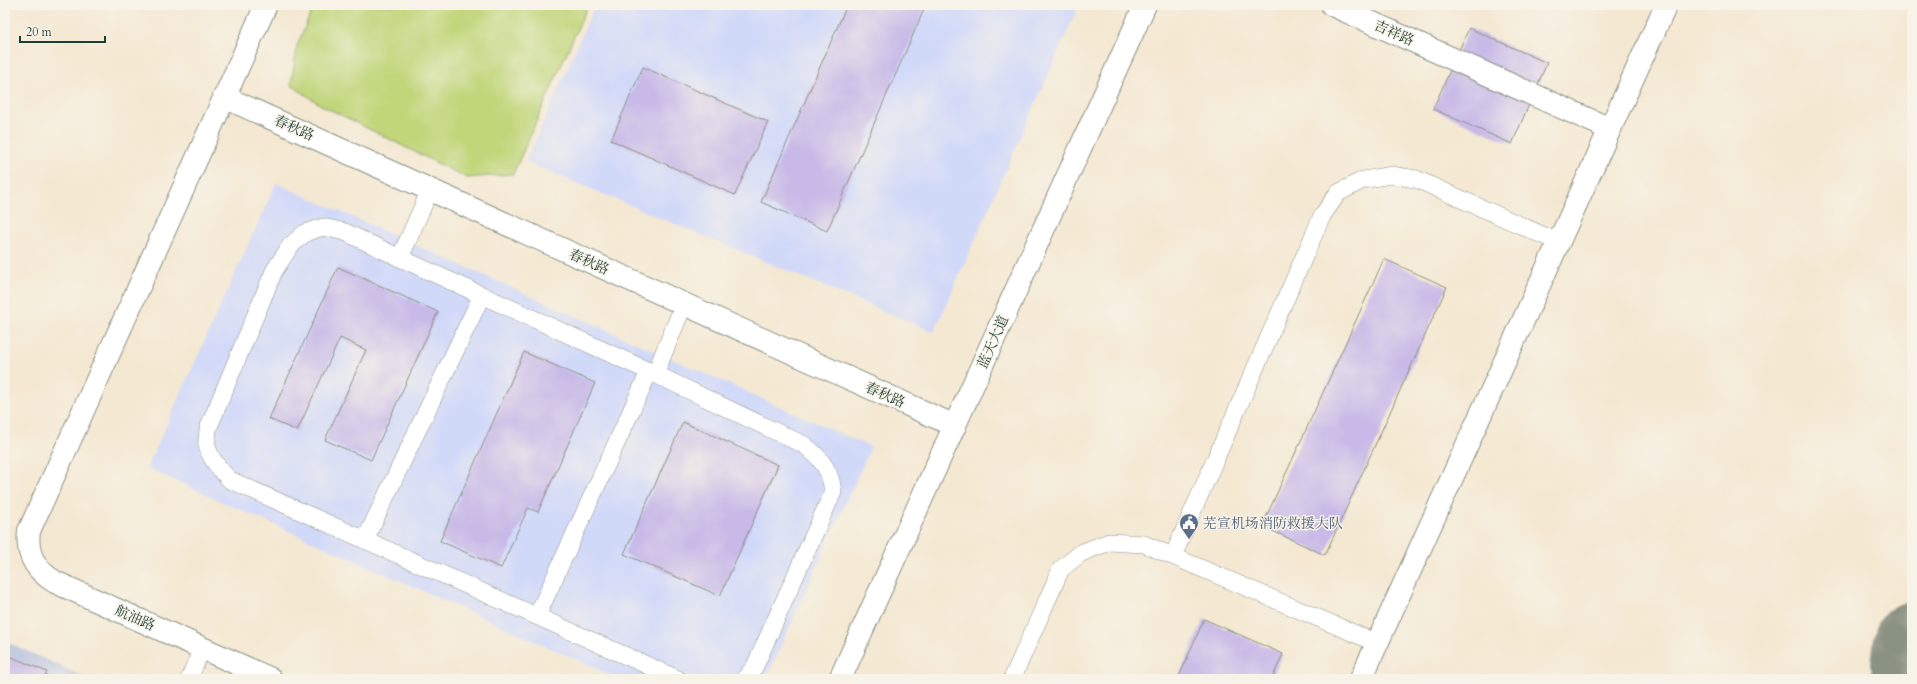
<svg xmlns="http://www.w3.org/2000/svg" width="1917" height="684" font-family="Cardo,'Noto Serif SC',serif">
	<rect width="100%" height="100%" fill="#f7f3e8"/>
	<filter id="ink" filterUnits="userSpaceOnUse"><feTurbulence type="fractalNoise" baseFrequency=".025" numOctaves="2"/><feDisplacementMap in="SourceGraphic" scale="8" xChannelSelector="R" yChannelSelector="G"/><feConvolveMatrix kernelMatrix="1 2 1 2 8 2 1 2 1" color-interpolation-filters="sRGB"/></filter>
	<filter id="wash" filterUnits="userSpaceOnUse"><feTurbulence type="fractalNoise" baseFrequency=".012" numOctaves="4" result="noise"/><feDisplacementMap in="SourceGraphic" scale="16" xChannelSelector="R" yChannelSelector="G"/><feGaussianBlur stdDeviation="0.9" result="paint"/><feColorMatrix in="noise" values="0 0 0 0 0 0 0 0 0 0 0 0 0 0 0 0 0 1.4 0 .05"/><feComposite in="paint" operator="in"/></filter>
	<g filter="url(#wash)">
		<rect width="100%" height="100%" fill="#f4e8d2"/>
		<g fill="#d1d9f9">
			<path d="M595,5H1079L934,332L526,162Z"/>
			<path d="M276,183L871,447L766,679H620L147,468Z"/>
		</g>
		<path fill="#bbc3de" d="M5,641L88,679H5Z"/>
		<path fill="#c0d679" stroke="#708a56" d="M314,5H588L513,174L467,178L321,105L291,85L297,46Z"/>
		<g fill="none" stroke-linecap="round" stroke-linejoin="round">
			<path stroke="#8a9283" stroke-width="76" d="M1910,679L1909,666L1912,640"/>
		</g>
		<g id="blocks">
			<g fill="#c8b9e8">
				<path d="M847,5H926L827,231L761,202Z"/>
				<path d="M1469,28L1547,63L1512,144L1433,109Z"/>
				<path d="M643,67L768,122L735,195L611,140Z"/>
				<path d="M1384,259L1447,287L1325,555L1262,526Z"/>
				<path d="M338,267L438,312L371,460L325,440L366,350L340,338L297,431L269,419Z"/>
				<path d="M524,352L595,383L538,512L528,508L501,568L440,541Z"/>
				<path d="M683,422L778,465L720,596L624,554Z"/>
				<path d="M1204,619L1283,654L1272,679H1178Z"/>
				<path d="M5,654L47,672L44,679H5Z"/>
			</g>
		</g>
	</g>
	<g filter="url(#ink)">
		<use href="#blocks" fill-opacity="0" stroke="#8a9283" stroke-width="1"/>
		<g fill="none" stroke-linecap="round" stroke-linejoin="round">
			<g stroke="#8a9283" stroke-width="18">
				<g id="lane">
					<path d="M430,190L400,258L345,232L323,227L305,233L291,245L274,271L208,429C208,434 206,441 207,445C209,458 221,471 230,480L678,679"/>
					<path d="M400,258L655,374"/>
					<path d="M684,304L655,374L804,445C821,457 831,471 833,492L755,666L745,679"/>
					<path d="M365,540L482,295"/>
					<path d="M1173,556L1322,216L1338,193L1363,180L1391,175L1416,179L1558,242"/>
					<path d="M537,616L649,372"/>
					<path d="M189,679L202,648"/>
					<path d="M1012,679L1061,569L1081,553L1109,542L1144,544L1377,643"/>
				</g>
			</g>
			<g stroke="#8a9283" stroke-width="24">
				<g id="street">
					<path d="M1332,5L1610,129"/>
					<path d="M224,97L955,426"/>
					<path d="M29,531L266,5"/>
					<path d="M840,679L1145,5"/>
					<path d="M1361,679L1666,5"/>
				</g>
			</g>
			<g stroke="#8a9283" stroke-width="24">
				<path id="secondary" d="M29,531C26,554 35,570 55,582L271,679"/>
			</g>
			<use href="#lane" stroke="#fff" stroke-width="17"/>
			<use href="#street" stroke="#fff" stroke-width="22"/>
			<use href="#secondary" stroke="#fff" stroke-width="22"/>
		</g>
	</g>
	<defs>
		<g id="civic-pin" transform="scale(1)"><path d="M0 17L-7.5 6A9.5 9.5 0 1 1 7.5 6Z" fill="#5c6f8a" stroke="#f7f3e8"/><path d="M-.6-6.5H3V-4.5H.6V-3L4-1V1h2V6H-6V1h2V-1L-.6-3ZM-1.2 2.5V6h2.4V2.5Z" fill="#fff"/></g>
	</defs>
	<g fill-rule="evenodd">
		<use href="#civic-pin" x="1189" y="523"/>
	</g>
	<g text-anchor="middle" dominant-baseline="central" stroke-width="3" stroke-linejoin="round" paint-order="stroke">
		<g font-size="14" fill="#1f3d34" stroke="#f7f3e8">
			<text transform="translate(1394 33) rotate(24)">吉祥路</text>
			<text transform="translate(294 128) rotate(24)">春秋路</text>
			<text transform="translate(589 262) rotate(24)">春秋路</text>
			<text transform="translate(993 342) rotate(-66)">蓝天大道</text>
			<text transform="translate(885 395) rotate(24)">春秋路</text>
			<text transform="translate(135 618) rotate(24)">航油路</text>
		</g>
		<g font-size="14" fill="#4e5e75" stroke="#f7f3e8" text-anchor="start">
			<text x="1203" y="523">芜宣机场消防救援大队</text>
		</g>
	</g>
	<rect width="1917" height="684" fill="none" stroke="#f7f3e8" stroke-width="20"/>
	<path d="M20 36v6h85v-6" fill="none" stroke="#1f3d34" stroke-width="2"/>
	<text x="26" y="36" font-size="12" fill="#1f3d34" stroke="#f7f3e8" stroke-width="3" paint-order="stroke">20 m</text>
</svg>
